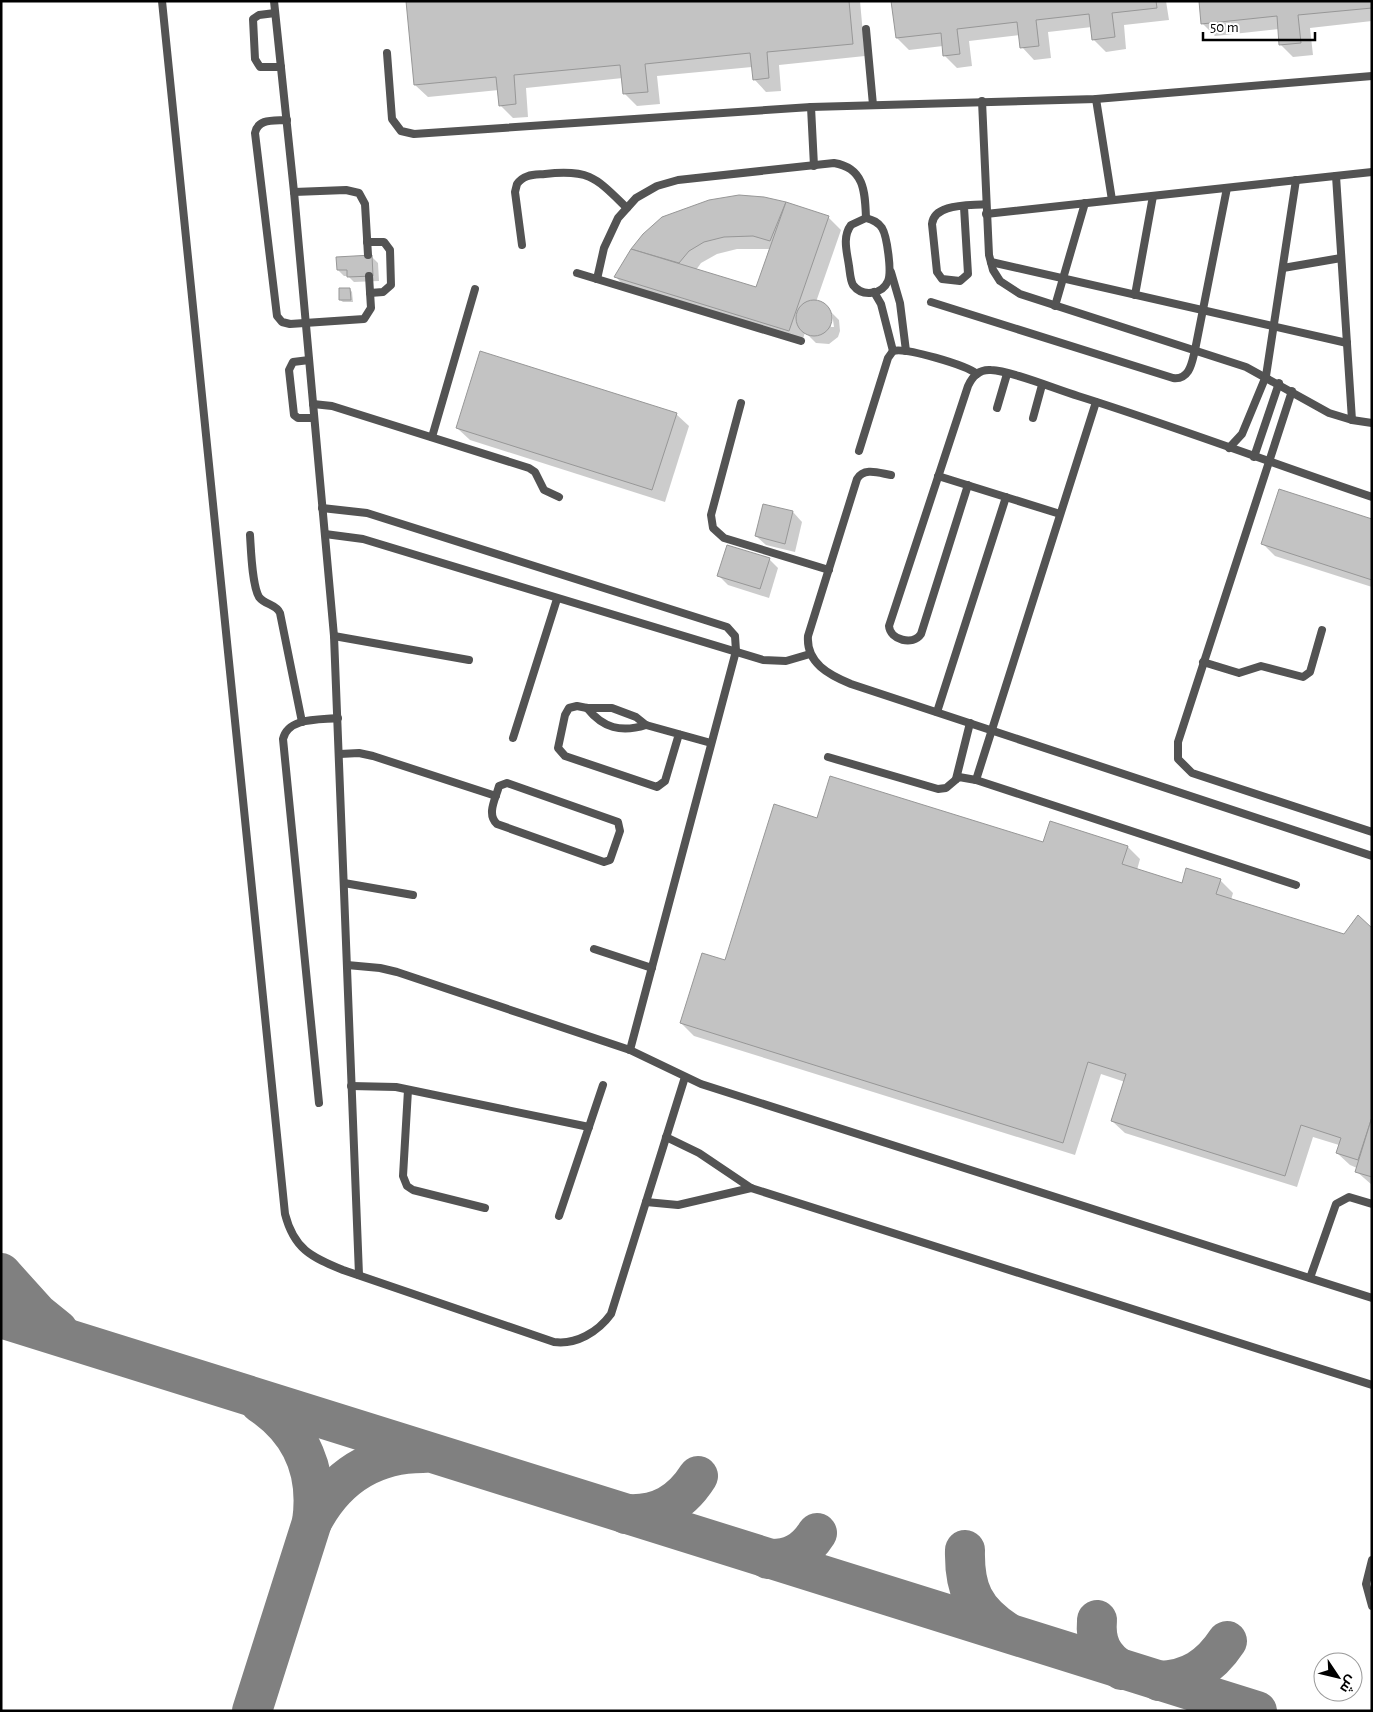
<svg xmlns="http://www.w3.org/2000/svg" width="1373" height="1712" font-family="'Alegreya Sans',Cairo,sans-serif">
	<rect width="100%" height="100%" fill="#fff"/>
	<g fill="#0003" fill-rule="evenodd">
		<path d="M408,1H860L865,56L779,65L781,91L766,92L754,79L752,67L657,76L660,104L637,106L624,93L623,78L526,88L528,117L513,118L500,105L499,90L428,97L415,85Z"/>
		<path d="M893,1H1166L1169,20L1124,25L1126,49L1106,52L1093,39L1092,27L1048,32L1051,58L1034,60L1022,47L1020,35L969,41L972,66L957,68L944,55L943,46L909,50L897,38Z"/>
		<path d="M1372,1V21L1310,28L1313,55L1293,57L1281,45L1279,29L1215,36L1202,23Z"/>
		<path d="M764,198L828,217L841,230L816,302L829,310L831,327H834L832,313L839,320L840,331L838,337L829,344L816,343L805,332L802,343L628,290L616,277L644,235ZM737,249H769L757,288L696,270L701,263L717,254Z"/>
		<path d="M372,257L378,263L379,281L354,282L348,276H344L338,270Z"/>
		<path d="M350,289L352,292L353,302H343L340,300Z"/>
		<path d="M676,414L689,426L665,502L470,440L457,428Z"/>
		<path d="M764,505L793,512L802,522L795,552L766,545L756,536Z"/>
		<path d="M1372,521V587L1275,556L1263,544Z"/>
		<path d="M769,559L778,568L769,598L728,585L719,576Z"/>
		<path d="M818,819L1044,844L1128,847L1140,859L1137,870L1183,884L1220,880L1233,893L1231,900L1345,935L1372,930V1185L1356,1171L1357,1168L1350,1165L1337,1153L1339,1145L1313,1137L1297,1187L1125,1133L1112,1121L1125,1082L1101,1074L1075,1155L694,1036L681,1023L726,961Z"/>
	</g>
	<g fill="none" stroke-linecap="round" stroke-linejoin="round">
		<g stroke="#808080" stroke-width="40">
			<path d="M1,1273L37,1313L58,1330"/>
			<path d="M1,1318L1257,1711"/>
			<path d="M626,1514C658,1516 681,1503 698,1476"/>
			<path d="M312,1522C335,1478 373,1453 423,1453"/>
			<path d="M965,1550C964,1589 974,1611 1007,1632"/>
			<path d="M768,1559C790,1560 805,1552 817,1533"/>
			<path d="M1097,1620C1095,1642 1102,1658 1122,1670"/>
			<path d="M1159,1681C1189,1680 1210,1667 1227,1641"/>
			<path d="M252,1711L312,1522C319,1473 302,1431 260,1403"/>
		</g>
	</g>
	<g fill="#c3c3c3" stroke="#979797">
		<path d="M406,1H849L853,44L767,52L769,78L753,80L750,53L645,64L648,92L623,94L620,65L514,75L516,104L499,106L496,77L414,85Z"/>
		<path d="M891,1H1156L1157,8L1112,13L1115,37L1092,40L1089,14L1036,20L1039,46L1020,48L1017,22L957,29L960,54L943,56L941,33L896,38Z"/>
		<path d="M1199,1H1372V8L1298,15L1301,43L1279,45L1277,16L1201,24Z"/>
		<path d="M739,195L764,197L786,202L770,241L753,236L724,237L704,242L689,251L679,263L631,249L643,234L662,217L709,200Z"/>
		<path d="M786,202L829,216L789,331L614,277L631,249L756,287Z"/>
		<path d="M372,255L373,276L347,277V270H337L336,257Z"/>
		<path d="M339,288H350L351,300H339Z"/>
		<circle cx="814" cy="318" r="18"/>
		<path d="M480,351L677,413L652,490L456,428Z"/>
		<path d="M1279,489L1372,519V580L1261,544Z"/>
		<path d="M763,504L793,511L785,544L755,536Z"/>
		<path d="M727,545L770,558L760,589L717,576Z"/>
		<path d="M830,776L1043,842L1050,821L1128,846L1122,864L1182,883L1186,868L1221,879L1216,894L1344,934L1358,915L1372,928V1117L1358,1160L1336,1153L1341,1138L1301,1125L1285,1176L1111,1121L1126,1074L1088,1062L1063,1143L680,1023L702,953L725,960L774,804L817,818Z"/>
		<path d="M1372,1117V1177L1355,1172Z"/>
	</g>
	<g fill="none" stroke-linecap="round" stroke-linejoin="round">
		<g stroke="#535353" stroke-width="8">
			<path d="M162,1L285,1214C294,1249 311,1257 343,1270L554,1342C576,1345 598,1332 611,1314L685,1077"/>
			<path d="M274,1L294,192L334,636L359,1275"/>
			<path d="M275,13L259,15L253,19L255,59L260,67H281"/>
			<path d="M866,29L873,105"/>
			<path d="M387,53L392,119L401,131L414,134L811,107L1096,99L1372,76"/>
			<path d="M1096,99L1112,200"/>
			<path d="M982,101L989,255L993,270L1000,281L1020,294L1246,367L1329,413L1352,420L1372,423"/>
			<path d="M811,107L814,166"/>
			<path d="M287,120C274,121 258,118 255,133L277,316L282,322L290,324L364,319L371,308L369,276"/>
			<path d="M1336,176L1352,420"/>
			<path d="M294,192L346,190L359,193L365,204L368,255"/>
			<path d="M964,207L968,274L960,281L942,279L937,272L932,224C934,203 970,206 986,204"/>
			<path d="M986,214L1372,172"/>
			<path d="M866,218C873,220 878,222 882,228C887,236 892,272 888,281C882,295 862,297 853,285C850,279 850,272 849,266C847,252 842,237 851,225Z"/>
			<path d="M367,242H384L390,250L391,285L383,292L370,293"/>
			<path d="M522,245L515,192L517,184C524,174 534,175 545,174C590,169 596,178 627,208"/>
			<path d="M991,262L1347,343"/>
			<path d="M1283,268L1341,258"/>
			<path d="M891,272L900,303L906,351"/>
			<path d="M577,273L801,341"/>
			<path d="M597,279L604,248L618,218L636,198L657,186L678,180L834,163C865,168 865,193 866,218"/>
			<path d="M874,292L881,304L893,351"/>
			<path d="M1135,295L1153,196"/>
			<path d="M931,302L1173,378C1190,380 1192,362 1195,350L1227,188"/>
			<path d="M1055,306L1085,203"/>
			<path d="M309,360L293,362L289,370L294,415L298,418H314"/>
			<path d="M1292,391L1178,742V759L1192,773L1372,832"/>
			<path d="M741,403L711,515L713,528L724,538L829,570"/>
			<path d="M313,404L332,406L529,468L535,472L544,490L559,497"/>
			<path d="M997,408L1007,374"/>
			<path d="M1033,418L1042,385"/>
			<path d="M432,437L475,289"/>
			<path d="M1229,448L1242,434L1266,376L1296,180"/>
			<path d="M859,451L888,358L893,351C905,347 966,365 977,374"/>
			<path d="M1254,457L1279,383"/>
			<path d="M891,475C879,473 864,467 857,479L808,636C806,663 829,675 851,684L1372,856"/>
			<path d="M938,476L1060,514"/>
			<path d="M968,485L921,634C913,646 890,640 889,626L968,386C972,377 979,369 991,370C1012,371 1055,389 1078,396C1177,427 1274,464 1372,497"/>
			<path d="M322,508L367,513L727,627L735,636L736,651L630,1050"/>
			<path d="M325,534L363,539L763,660L786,661L810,654"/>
			<path d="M250,535C251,550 252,585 259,597C265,605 276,604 280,613L302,722"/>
			<path d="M334,636L469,660"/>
			<path d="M1203,662L1239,673L1261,666L1303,677L1310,672L1322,630"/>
			<path d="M587,708C603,728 621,733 646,725"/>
			<path d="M937,712L1006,497"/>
			<path d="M679,734L665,781L657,787L565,756L558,748L565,715L569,708L577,706L587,708H612L636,717L646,725L711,743"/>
			<path d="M513,738L557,599"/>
			<path d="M340,754L359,753L373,756L496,796"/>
			<path d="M828,757L938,789L946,788L959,777L976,780L1296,885"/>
			<path d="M956,779L970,723"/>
			<path d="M976,780L1096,402"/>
			<path d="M507,783L618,822L620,831L610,860L604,862L497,824C486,814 496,798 499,786Z"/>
			<path d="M344,883L413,895"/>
			<path d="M594,949L652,968"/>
			<path d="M347,965L380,968L397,972L630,1050L701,1084L1372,1298"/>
			<path d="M351,1086L396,1087L589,1127"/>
			<path d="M408,1090L403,1176L407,1186L413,1190L485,1208"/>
			<path d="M319,1103L283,739C288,717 320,720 338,718"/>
			<path d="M666,1137L699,1153L751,1188L1372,1385"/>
			<path d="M646,1202L678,1205L751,1188"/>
			<path d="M559,1216L603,1085"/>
			<path d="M1310,1278L1336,1204L1349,1197L1372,1204"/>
			<path d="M1372,1560L1366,1584L1372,1606"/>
		</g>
	</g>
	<rect width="1373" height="1712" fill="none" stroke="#000000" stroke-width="5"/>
	<g transform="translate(1338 1677) rotate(125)"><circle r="24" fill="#ffffff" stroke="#999999"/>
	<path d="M0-4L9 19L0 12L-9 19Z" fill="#000000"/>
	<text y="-8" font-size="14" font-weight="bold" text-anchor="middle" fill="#000000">ش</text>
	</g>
	<path d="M1203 32v8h112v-8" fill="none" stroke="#000000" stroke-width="2.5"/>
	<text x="1210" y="32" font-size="15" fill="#000000" stroke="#ffffff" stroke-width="4" paint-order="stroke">50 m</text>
</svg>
